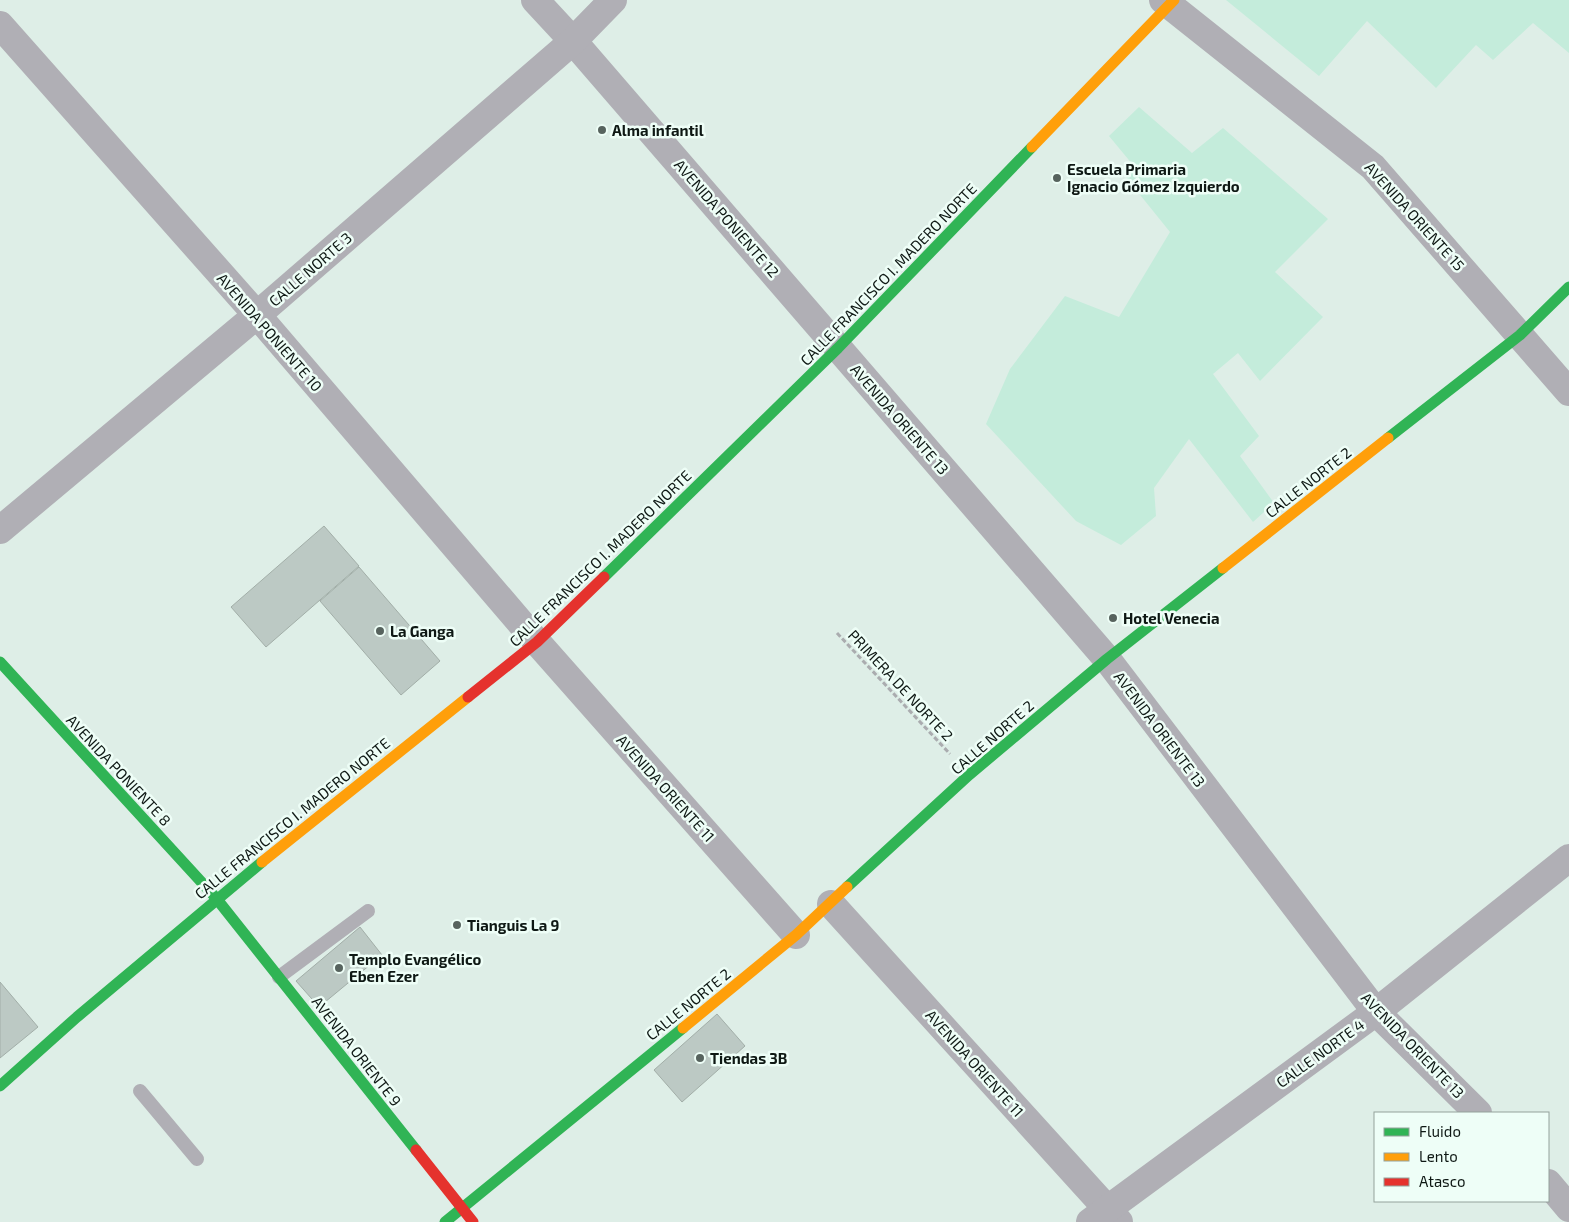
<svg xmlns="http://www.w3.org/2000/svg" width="1569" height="1222" font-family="'Exo 2',sans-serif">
	<rect width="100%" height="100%" fill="#deeee7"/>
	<g fill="#c4ecdb">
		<path d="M1226,0H1569V53L1533,23L1493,60L1476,45L1436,88L1367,21L1319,76Z"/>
		<path d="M1139,107L1192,153L1223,128L1328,219L1275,272L1323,317L1260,381L1238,353L1213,374L1259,436L1240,456L1274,503L1253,522L1189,439L1154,488L1156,516L1121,545L1076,521L986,424L1010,369L1065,296L1119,317L1170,232L1124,175L1133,165L1109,136Z"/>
	</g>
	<g fill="#bcc9c4" stroke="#a2aea8">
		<path d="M324,526L359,566L266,647L231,607Z"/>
		<path d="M359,567L440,661L401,695L320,601Z"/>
		<path d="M360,927L382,955L319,1007L296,981Z"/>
		<path d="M0,982L38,1027L0,1058Z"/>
		<path d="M717,1014L745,1046L682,1102L654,1070Z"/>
	</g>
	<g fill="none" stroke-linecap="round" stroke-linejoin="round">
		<path stroke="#aaacaf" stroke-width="3" stroke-dasharray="5 2.5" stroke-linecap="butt" d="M837,633L950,754"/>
		<g stroke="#b0afb5" stroke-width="14">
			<path d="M279,977L368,911"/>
			<path d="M140,1091L197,1159"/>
		</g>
		<g stroke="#b0afb5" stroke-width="28">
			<path d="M535,0L573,41L1107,659L1376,1012L1478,1113"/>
			<path d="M1163,0L1373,167L1569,392"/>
			<path d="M0,25L257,315L537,642L796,935"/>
			<path d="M0,530L257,315L573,41L613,0"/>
			<path d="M831,904L1119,1222"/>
			<path d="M1548,1183L1569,1208"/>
			<path d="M1090,1222L1376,1012L1569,858"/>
		</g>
		<g stroke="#30b455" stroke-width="11">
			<path d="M1388,438L1520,335L1569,287"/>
			<path d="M604,577L838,348L1032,147"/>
			<path d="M0,662L216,898L416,1150"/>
			<path d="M847,887L969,775L1107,659L1223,568"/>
			<path d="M0,1086L77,1017L262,862"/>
			<path d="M445,1222L683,1028"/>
		</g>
		<g stroke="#ff9f0a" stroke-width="11">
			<path d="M1032,147L1174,0"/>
			<path d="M1223,568L1388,438"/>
			<path d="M262,862L468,697"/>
			<path d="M683,1028L796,935L847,887"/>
		</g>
		<g stroke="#e5322d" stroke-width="11">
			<path d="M468,697L537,642L604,577"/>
			<path d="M416,1150L473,1222"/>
		</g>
	</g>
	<g fill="#57635e" stroke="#eefef7" stroke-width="2">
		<circle cx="602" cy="130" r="5"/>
		<circle cx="1057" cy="178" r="5"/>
		<circle cx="1113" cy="618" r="5"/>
		<circle cx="380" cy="631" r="5"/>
		<circle cx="457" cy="925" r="5"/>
		<circle cx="339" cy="968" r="5"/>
		<circle cx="700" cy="1058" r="5"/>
	</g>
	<g text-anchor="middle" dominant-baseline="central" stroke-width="5" stroke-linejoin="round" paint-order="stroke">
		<g font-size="15" font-weight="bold" fill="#0e1814" stroke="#eefef7" text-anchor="start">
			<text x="612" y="130">Alma infantil</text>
			<text x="1067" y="169">Escuela Primaria<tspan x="1067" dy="17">Ignacio Gómez Izquierdo</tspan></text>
			<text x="1123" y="618">Hotel Venecia</text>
			<text x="390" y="631">La Ganga</text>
			<text x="467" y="925">Tianguis La 9</text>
			<text x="349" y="959">Templo Evangélico<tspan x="349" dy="17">Eben Ezer</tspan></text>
			<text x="710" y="1058">Tiendas 3B</text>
		</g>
		<g font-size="15" fill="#0e1814" stroke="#eefef7">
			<text transform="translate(1415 216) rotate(48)">AVENIDA ORIENTE 15</text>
			<text transform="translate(727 218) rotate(49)">AVENIDA PONIENTE 12</text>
			<text transform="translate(310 269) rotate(-41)">CALLE NORTE 3</text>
			<text transform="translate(888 274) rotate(-46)">CALLE FRANCISCO I. MADERO NORTE</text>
			<text transform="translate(270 332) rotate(49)">AVENIDA PONIENTE 10</text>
			<text transform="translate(900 419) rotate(49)">AVENIDA ORIENTE 13</text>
			<text transform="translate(1308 482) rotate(-38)">CALLE NORTE 2</text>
			<text transform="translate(600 558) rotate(-44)">CALLE FRANCISCO I. MADERO NORTE</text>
			<text transform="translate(901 685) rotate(47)">PRIMERA DE NORTE 2</text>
			<text transform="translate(1160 729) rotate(53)">AVENIDA ORIENTE 13</text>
			<text transform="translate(992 737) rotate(-41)">CALLE NORTE 2</text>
			<text transform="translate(119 770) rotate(47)">AVENIDA PONIENTE 8</text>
			<text transform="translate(666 788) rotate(48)">AVENIDA ORIENTE 11</text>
			<text transform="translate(292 818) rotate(-39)">CALLE FRANCISCO I. MADERO NORTE</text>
			<text transform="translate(688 1004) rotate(-39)">CALLE NORTE 2</text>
			<text transform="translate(1413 1045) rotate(46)">AVENIDA ORIENTE 13</text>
			<text transform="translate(357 1051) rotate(52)">AVENIDA ORIENTE 9</text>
			<text transform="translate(1320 1053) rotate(-36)">CALLE NORTE 4</text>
			<text transform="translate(975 1063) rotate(48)">AVENIDA ORIENTE 11</text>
		</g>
	</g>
	<rect x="1374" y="1112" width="175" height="90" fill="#eefef7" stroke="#94a29c"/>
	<rect x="1384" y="1128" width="25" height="8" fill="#30b455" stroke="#94a29c"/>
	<text x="1419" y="1137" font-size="15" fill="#0e1814">Fluido</text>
	<rect x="1384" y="1153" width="25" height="8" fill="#ff9f0a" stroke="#94a29c"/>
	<text x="1419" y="1162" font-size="15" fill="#0e1814">Lento</text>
	<rect x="1384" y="1178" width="25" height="8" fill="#e5322d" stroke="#94a29c"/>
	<text x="1419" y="1187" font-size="15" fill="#0e1814">Atasco</text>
</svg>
